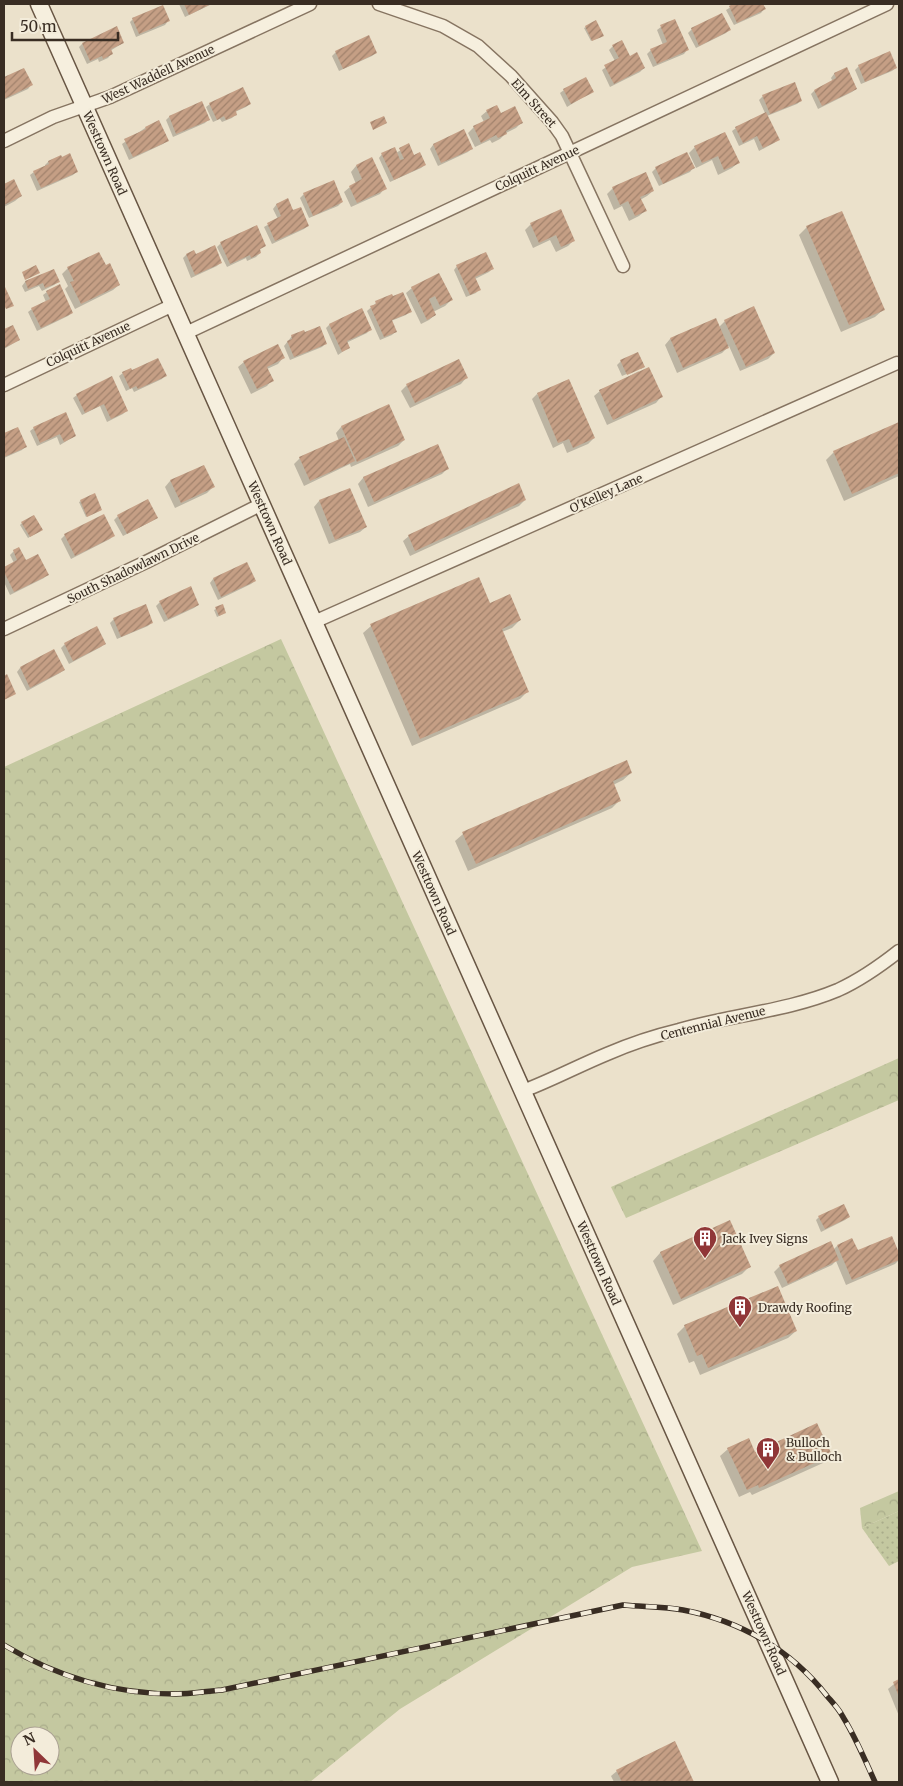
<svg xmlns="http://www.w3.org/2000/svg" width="903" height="1786" font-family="Merriweather,serif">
	<defs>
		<pattern id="grass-dots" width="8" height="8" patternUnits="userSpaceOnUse" patternTransform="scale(1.25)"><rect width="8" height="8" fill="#c4c8a0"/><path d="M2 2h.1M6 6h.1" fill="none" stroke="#a9ac8a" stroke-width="1.8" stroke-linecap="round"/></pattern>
		<pattern id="forest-crowns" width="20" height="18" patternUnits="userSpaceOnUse" patternTransform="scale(1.25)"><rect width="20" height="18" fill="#c4c8a0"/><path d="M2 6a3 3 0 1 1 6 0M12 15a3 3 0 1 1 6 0" fill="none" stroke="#a9ac8a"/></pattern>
		<pattern id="building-hatch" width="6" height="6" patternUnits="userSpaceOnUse" patternTransform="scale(1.25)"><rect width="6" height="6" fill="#c59f85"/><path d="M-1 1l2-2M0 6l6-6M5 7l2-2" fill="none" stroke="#a1826c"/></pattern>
	</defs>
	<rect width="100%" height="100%" fill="#ebe1cb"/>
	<path fill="url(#grass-dots)" d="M899,1511V1561L889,1566L862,1528Z"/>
	<g fill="url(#forest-crowns)" fill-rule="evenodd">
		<path d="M281,639L702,1551L632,1567L400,1709L310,1782H4V767ZM20,1736H50V1766H20Z"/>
		<path d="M899,1058V1100L626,1218L611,1187Z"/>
		<path d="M899,1491V1511L862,1528L860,1508Z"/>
	</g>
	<g fill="#0003">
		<path d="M179,4H212L185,17Z"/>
		<path d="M736,4H762L764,9L761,13L734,25L726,10Z"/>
		<path d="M133,19L168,21L165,25L136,37L130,22Z"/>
		<path d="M586,27L601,37L591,41L584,28Z"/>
		<path d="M661,27L687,50L684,54L653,67L647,54L651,50L663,45L657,30Z"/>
		<path d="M692,29L729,30L726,33L696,48L688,33Z"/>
		<path d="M123,43L110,51L111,54L108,58L99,62L98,59L87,64L79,47L82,44Z"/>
		<path d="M613,46L644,68L640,72L610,87L602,70L615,61L609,50Z"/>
		<path d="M336,52L376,53L372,56L339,71L332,56Z"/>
		<path d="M859,66L896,68L892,71L861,84L855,70Z"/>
		<path d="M24,69L31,85L28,89L4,100V79Z"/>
		<path d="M846,69L856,89L852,92L818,109L811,94L814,91L833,82L831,78L834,74Z"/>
		<path d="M564,90L593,91L567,107L560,93Z"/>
		<path d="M763,96L801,101L797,104L767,116L778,140L774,143L759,151L754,139L739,146L732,131L736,128L765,113L759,100Z"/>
		<path d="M210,104H250L246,107L235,112L236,114L232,118L222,122L220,119L213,122L206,107Z"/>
		<path d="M487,111L521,123L516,128L506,133L500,139L492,143L490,140L475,147L468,133L474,127L484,122L481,116Z"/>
		<path d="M169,117L208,120L205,123L173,137L166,120Z"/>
		<path d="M159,122L167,140L163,144L129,160L122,144L145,128Z"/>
		<path d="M725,134L738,163L732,168L718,175L712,160L696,168L689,153L695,147Z"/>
		<path d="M409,145L414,156L425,165L421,168L390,182L379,158L382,154L396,153Z"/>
		<path d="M433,145L472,148L468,152L438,166L430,149Z"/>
		<path d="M372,159L385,188L380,194L351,207L344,192L350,187L356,184L351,172L356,166Z"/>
		<path d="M48,162L76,172L73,175L37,191L30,175L34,172L45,167V165Z"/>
		<path d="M656,168H693L690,172L659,186L652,172Z"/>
		<path d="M646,174L653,191L647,196L640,200L645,211L639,216L629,221L622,206L614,210L607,194L613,188Z"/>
		<path d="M14,181L21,196L15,201L4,207V186Z"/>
		<path d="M304,194L342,202L338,206L309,218L300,198Z"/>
		<path d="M287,200L293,212L308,226L304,229L272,244L264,227L278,219L273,209L276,205Z"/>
		<path d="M531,224L574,240L568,246L556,252L550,240L533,248L525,230Z"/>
		<path d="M807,227L883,310L875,317L841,332L799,235Z"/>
		<path d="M221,243L265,246L259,250L260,253L256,257L247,261L246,258L227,267L217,247Z"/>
		<path d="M186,255H195L221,262L217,266L191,278L183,258Z"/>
		<path d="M457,266L492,269L489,272L475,279L479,289L476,293L466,297L454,270Z"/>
		<path d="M105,267L119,285L113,290L75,309L65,289L68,286L62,274L68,268Z"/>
		<path d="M53,270L58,282L54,285L42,291L39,286L25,292L22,286L25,282Z"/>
		<path d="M412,288L451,300L445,306L433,312L435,315L429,320L421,324L406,293Z"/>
		<path d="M47,292L72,313L68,316L37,331L28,312L32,309L46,302L43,295Z"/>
		<path d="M376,303L410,311L406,315L391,321L396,331L392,335L380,340L367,311Z"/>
		<path d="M715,319L719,327L725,321L774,353L768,359L740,371L729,346L722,353L677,373L665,345L670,339Z"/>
		<path d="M329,325L370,329L367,333L346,343L348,348L338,355L326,328Z"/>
		<path d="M12,326L19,340L4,349V330Z"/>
		<path d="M292,336L326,343L322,347L290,360L284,346Z"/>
		<path d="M283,358L278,364L267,369L272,380L267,386L251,394L238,367L244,362Z"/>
		<path d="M621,361L644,367L641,369V368L622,376L617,365Z"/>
		<path d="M639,371L638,373L661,397L656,403L607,425L594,396L600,391Z"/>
		<path d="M131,372L165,375L162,379L134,392L132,388L126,391L119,376L123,373Z"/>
		<path d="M466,378L461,384L410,408L401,391L407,385Z"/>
		<path d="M537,394L594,438L588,444L567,453L563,443L553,448L532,399Z"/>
		<path d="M77,395L127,410L123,414L107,422L100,406L82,415L73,398Z"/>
		<path d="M388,406L404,440L398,446L351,467L350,464L304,486L294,464L300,458L339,441L336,433L341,427Z"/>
		<path d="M899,423V476L844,501L826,460L834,452Z"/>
		<path d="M17,428L25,447L22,450L4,458V434Z"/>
		<path d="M34,428L75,436L60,445L57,437L37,446L30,431Z"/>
		<path d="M437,445L447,469L442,474L368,507L358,484L363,478Z"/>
		<path d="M203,466L213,487L207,493L175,508L165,487L170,481Z"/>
		<path d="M349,489L366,527L360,532L329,544L314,507L319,501Z"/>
		<path d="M525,500L519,506L410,556L403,541L409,536Z"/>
		<path d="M81,501L101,510L86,517L79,502Z"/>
		<path d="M103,516L113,535L110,539L71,559L61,539L65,535Z"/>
		<path d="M118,516L156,518L152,521L123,536L114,520Z"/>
		<path d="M22,523L40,531L28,538L20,525Z"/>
		<path d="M14,551L25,562L47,574L44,578L10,595L4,582V568L14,563L10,555Z"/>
		<path d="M246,564L255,581L251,584L218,600L210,583L213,579Z"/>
		<path d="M160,602L198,605L194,608L164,622L156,606Z"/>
		<path d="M489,604L520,620L512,628L502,632L527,692L520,699L412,746L363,633L371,626Z"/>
		<path d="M216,609L223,614L217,617L214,610Z"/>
		<path d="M114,619L152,622L148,626L117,639L110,623Z"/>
		<path d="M65,644H104L101,647L69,664L61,648Z"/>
		<path d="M54,651L64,670L60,673L27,691L17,672L20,668Z"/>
		<path d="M631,773L623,780L613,785L620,800L612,808L468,871L455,841L463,834Z"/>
		<path d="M819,1217H849L845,1220L821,1232L816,1220Z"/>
		<path d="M730,1222L750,1266L742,1274L673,1305L653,1261L660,1253Z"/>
		<path d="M891,1237L899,1256V1260L895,1264L846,1285L836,1261L832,1265L782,1288L774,1272L780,1266L833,1250L837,1246L857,1252Z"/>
		<path d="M685,1326L796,1331L788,1338L700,1375L694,1361L689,1363L677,1334Z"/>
		<path d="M728,1449L754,1453L830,1455L823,1463L752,1495L750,1492L739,1497L720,1456Z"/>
		<path d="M899,1680V1716L888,1689Z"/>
		<path d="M674,1743L693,1782H614L611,1776L617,1771Z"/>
	</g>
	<g fill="url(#building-hatch)">
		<path d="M184,4H211L189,15Z"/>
		<path d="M733,4H763L766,9L737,23L729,6Z"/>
		<path d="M163,5L170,21L139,34L132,18Z"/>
		<path d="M722,13L731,30L699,46L691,28Z"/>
		<path d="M675,19L689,50L657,64L650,49L667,42L660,25Z"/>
		<path d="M596,20L604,36L592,41L585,26Z"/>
		<path d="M117,26L124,43L111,49L113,54L103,59L102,56L90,61L82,43Z"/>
		<path d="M369,35L377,53L343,69L335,51Z"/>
		<path d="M622,40L630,56L637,52L645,68L614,84L604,65L619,58L612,45Z"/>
		<path d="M890,51L897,68L865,82L858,65Z"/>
		<path d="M847,67L857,89L822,106L814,90L836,78L834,73Z"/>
		<path d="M24,68L33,85L4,99V77Z"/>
		<path d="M586,77L594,92L571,104L563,89Z"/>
		<path d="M795,82L802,101L770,114L762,95Z"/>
		<path d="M243,87L251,104L236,111L237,115L226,120L224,116L217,120L209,103Z"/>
		<path d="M202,101L210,120L176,134L169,116Z"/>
		<path d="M497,105L501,113L515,106L523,123L506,131L507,134L498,138L496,135L481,143L473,126L490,118L486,110Z"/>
		<path d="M766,112L780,140L763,148L757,136L743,143L735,127Z"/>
		<path d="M384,116L387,123L373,130L370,122Z"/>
		<path d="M159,120L169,141L133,157L124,139L146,129L145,127Z"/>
		<path d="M464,129L473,149L441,163L433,144Z"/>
		<path d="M725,132L740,163L724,170L718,156L702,163L694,146Z"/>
		<path d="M409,143L414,155L420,152L426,165L394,180L381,153L395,147L400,160L404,159L399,148Z"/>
		<path d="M687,152L695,168L663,184L655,167Z"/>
		<path d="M70,153L78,172L41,188L33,171L49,164L48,161L61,155L62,157Z"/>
		<path d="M372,157L387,189L357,203L349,186L362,179L356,165Z"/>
		<path d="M646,172L654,191L640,197L647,211L635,216L628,201L620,205L612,187Z"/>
		<path d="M14,179L22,196L4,205V184Z"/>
		<path d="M334,180L343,202L313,216L303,193Z"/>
		<path d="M288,198L293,210L301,207L309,226L275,241L267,223L281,216L276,204Z"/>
		<path d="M561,209L575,241L561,247L556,235L539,243L530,223Z"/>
		<path d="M842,211L885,310L849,325L806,226Z"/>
		<path d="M257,225L266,246L260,249L261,253L251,258L250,255L230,264L220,242Z"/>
		<path d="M215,245L222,263L195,275L186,254L194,250L196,254Z"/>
		<path d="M99,252L106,265L110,263L120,285L81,304L70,282L74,281L67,267Z"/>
		<path d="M486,252L494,269L475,277L481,290L470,295L456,265Z"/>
		<path d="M36,265L40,273L25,280L22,272Z"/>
		<path d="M54,269L60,282L45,288L43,283L28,289L25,281Z"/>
		<path d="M439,273L453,300L440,306L435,296L429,299L436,315L427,320L411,287Z"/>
		<path d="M60,284L73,313L41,328L31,308L50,299L46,291Z"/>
		<path d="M4,285L14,306L6,309L4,305Z"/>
		<path d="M403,292L412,312L392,320L397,332L384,337L370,306L376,304L375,301L392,294L393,296Z"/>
		<path d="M754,306L775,353L746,367L724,320Z"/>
		<path d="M362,308L372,330L347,341L350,348L342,352L329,324Z"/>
		<path d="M716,318L729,348L683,368L670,338Z"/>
		<path d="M13,325L20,340L4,348V329Z"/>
		<path d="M320,326L327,344L294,357L287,341L292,339L291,335L304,330L305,332Z"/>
		<path d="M278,344L285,358L267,367L274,381L257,389L243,361Z"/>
		<path d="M638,352L645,367L627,375L620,360Z"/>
		<path d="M158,358L167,376L138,389L136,386L130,389L122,372L131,368L132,370Z"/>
		<path d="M459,359L468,378L415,403L406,384Z"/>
		<path d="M649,367L663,397L613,420L599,390Z"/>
		<path d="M112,376L128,411L111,419L104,404L85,413L76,394Z"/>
		<path d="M569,379L595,438L573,448L569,439L558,443L537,393Z"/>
		<path d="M389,404L405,440L357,462L341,426Z"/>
		<path d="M66,412L76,436L64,442L60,434L40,443L33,427Z"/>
		<path d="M899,422V473L852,494L833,451Z"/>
		<path d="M18,427L27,447L4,457V433Z"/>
		<path d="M344,437L355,461L310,481L299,457Z"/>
		<path d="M438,444L449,469L374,502L363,477Z"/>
		<path d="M204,465L215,487L181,503L170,480Z"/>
		<path d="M519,483L526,500L415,551L408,535Z"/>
		<path d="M350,488L367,527L335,540L319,500Z"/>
		<path d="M95,493L102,510L87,517L80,500Z"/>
		<path d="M148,499L158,518L127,534L117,515Z"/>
		<path d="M104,514L115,536L75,556L64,534Z"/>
		<path d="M34,515L43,530L30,537L21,522Z"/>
		<path d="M19,547L26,560L38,554L49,575L14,592L4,572V567L17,560L13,550Z"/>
		<path d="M247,562L256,581L221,597L213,578Z"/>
		<path d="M479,577L490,603L510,594L521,620L502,629L529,692L420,739L370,624Z"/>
		<path d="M191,586L199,605L168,619L159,601Z"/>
		<path d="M146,604L153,623L121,637L113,618Z"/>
		<path d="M223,604L226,613L219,616L215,607Z"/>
		<path d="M97,626L106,644L73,661L64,643Z"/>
		<path d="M54,649L65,670L30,688L20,667Z"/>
		<path d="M7,674L16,694L4,700V676Z"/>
		<path d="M627,760L632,773L613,781L621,801L476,864L462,832Z"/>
		<path d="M844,1204L850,1217L825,1229L818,1216Z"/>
		<path d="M730,1220L751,1267L681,1299L660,1252Z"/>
		<path d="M892,1236L899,1253V1260L852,1280L837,1245L852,1238L858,1250Z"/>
		<path d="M831,1241L839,1260L788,1284L779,1265Z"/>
		<path d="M778,1286L797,1331L708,1368L702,1354L697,1356L684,1325Z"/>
		<path d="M817,1423L832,1455L759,1488L758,1485L747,1490L727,1448L749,1438L755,1452Z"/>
		<path d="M899,1679V1697L893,1682Z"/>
		<path d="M675,1741L694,1782H622L616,1770Z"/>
	</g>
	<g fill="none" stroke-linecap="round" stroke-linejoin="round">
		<g stroke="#867461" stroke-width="15">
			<g id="street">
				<path d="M379,4L443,26L478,46L511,76L552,122L562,136L623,266"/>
				<path d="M4,141L53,117L110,97L310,4"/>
				<path d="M186,333L887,4"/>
				<path d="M4,385L173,305"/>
				<path d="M314,622L897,363"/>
				<path d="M4,629L146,562L262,504"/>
				<path d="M523,1091C552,1080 578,1066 607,1054C630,1044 654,1036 679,1030C731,1015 788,1011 838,990C860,980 880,966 899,951"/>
			</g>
		</g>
		<g stroke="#685644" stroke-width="19">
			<path id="secondary" d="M39,4L830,1782"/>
		</g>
		<use href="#street" stroke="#f6efde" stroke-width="12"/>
		<use href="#secondary" stroke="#f6efde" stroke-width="16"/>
		<g stroke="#392d23" stroke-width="5.5">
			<path id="rail" d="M4,1645C57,1677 113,1694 176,1694C191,1694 207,1691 222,1690L623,1605C643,1607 664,1606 683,1610C741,1621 791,1650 827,1696C833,1703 839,1709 843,1717C856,1738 865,1760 875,1782"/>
		</g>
		<use href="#rail" stroke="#f3ecda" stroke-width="4" stroke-dasharray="11" stroke-linecap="butt"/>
	</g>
	<defs>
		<g id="building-pin" transform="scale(1.25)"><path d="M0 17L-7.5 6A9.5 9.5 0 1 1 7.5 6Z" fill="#903738" stroke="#f3ecda"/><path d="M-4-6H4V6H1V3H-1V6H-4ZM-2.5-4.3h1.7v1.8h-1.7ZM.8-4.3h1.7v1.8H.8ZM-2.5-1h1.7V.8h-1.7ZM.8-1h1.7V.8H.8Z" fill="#fff"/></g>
	</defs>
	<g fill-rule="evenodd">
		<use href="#building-pin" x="705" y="1238"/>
		<use href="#building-pin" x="740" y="1307"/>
		<use href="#building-pin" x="768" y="1449"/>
	</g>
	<g text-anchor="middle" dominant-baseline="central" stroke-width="4" stroke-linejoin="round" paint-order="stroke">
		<g font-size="12" fill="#392d23" stroke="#f3ecda">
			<text transform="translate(158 74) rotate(-25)">West Waddell Avenue</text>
			<text transform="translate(534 103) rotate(48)">Elm Street</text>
			<text transform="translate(105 153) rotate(66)">Westtown Road</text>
			<text transform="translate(537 168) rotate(-25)">Colquitt Avenue</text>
			<text transform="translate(88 344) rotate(-25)">Colquitt Avenue</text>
			<text transform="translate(606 493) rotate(-24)">O'Kelley Lane</text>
			<text transform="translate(270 523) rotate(66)">Westtown Road</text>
			<text transform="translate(133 568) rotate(-26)">South Shadowlawn Drive</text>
			<text transform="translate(434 893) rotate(66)">Westtown Road</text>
			<text transform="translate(713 1023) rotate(-14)">Centennial Avenue</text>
			<text transform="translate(599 1263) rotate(66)">Westtown Road</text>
			<text transform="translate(764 1633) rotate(66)">Westtown Road</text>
		</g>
		<g font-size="12" fill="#392d23" stroke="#f3ecda" text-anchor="start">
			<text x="722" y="1238">Jack Ivey Signs</text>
			<text x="758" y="1307">Drawdy Roofing</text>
			<text x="786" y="1442">Bulloch<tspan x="786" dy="14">&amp; Bulloch</tspan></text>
		</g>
	</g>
	<rect width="903" height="1786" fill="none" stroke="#392d23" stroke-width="10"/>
	<g transform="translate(35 1751) rotate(335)"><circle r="24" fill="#f3ecda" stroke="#a9a091"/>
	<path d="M0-4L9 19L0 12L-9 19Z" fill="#903738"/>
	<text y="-8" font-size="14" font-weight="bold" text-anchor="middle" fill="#392d23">N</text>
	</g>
	<path d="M12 32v8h106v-8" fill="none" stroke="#392d23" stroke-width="2.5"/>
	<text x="20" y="32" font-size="15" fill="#392d23" stroke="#f3ecda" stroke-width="4" paint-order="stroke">50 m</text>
</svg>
